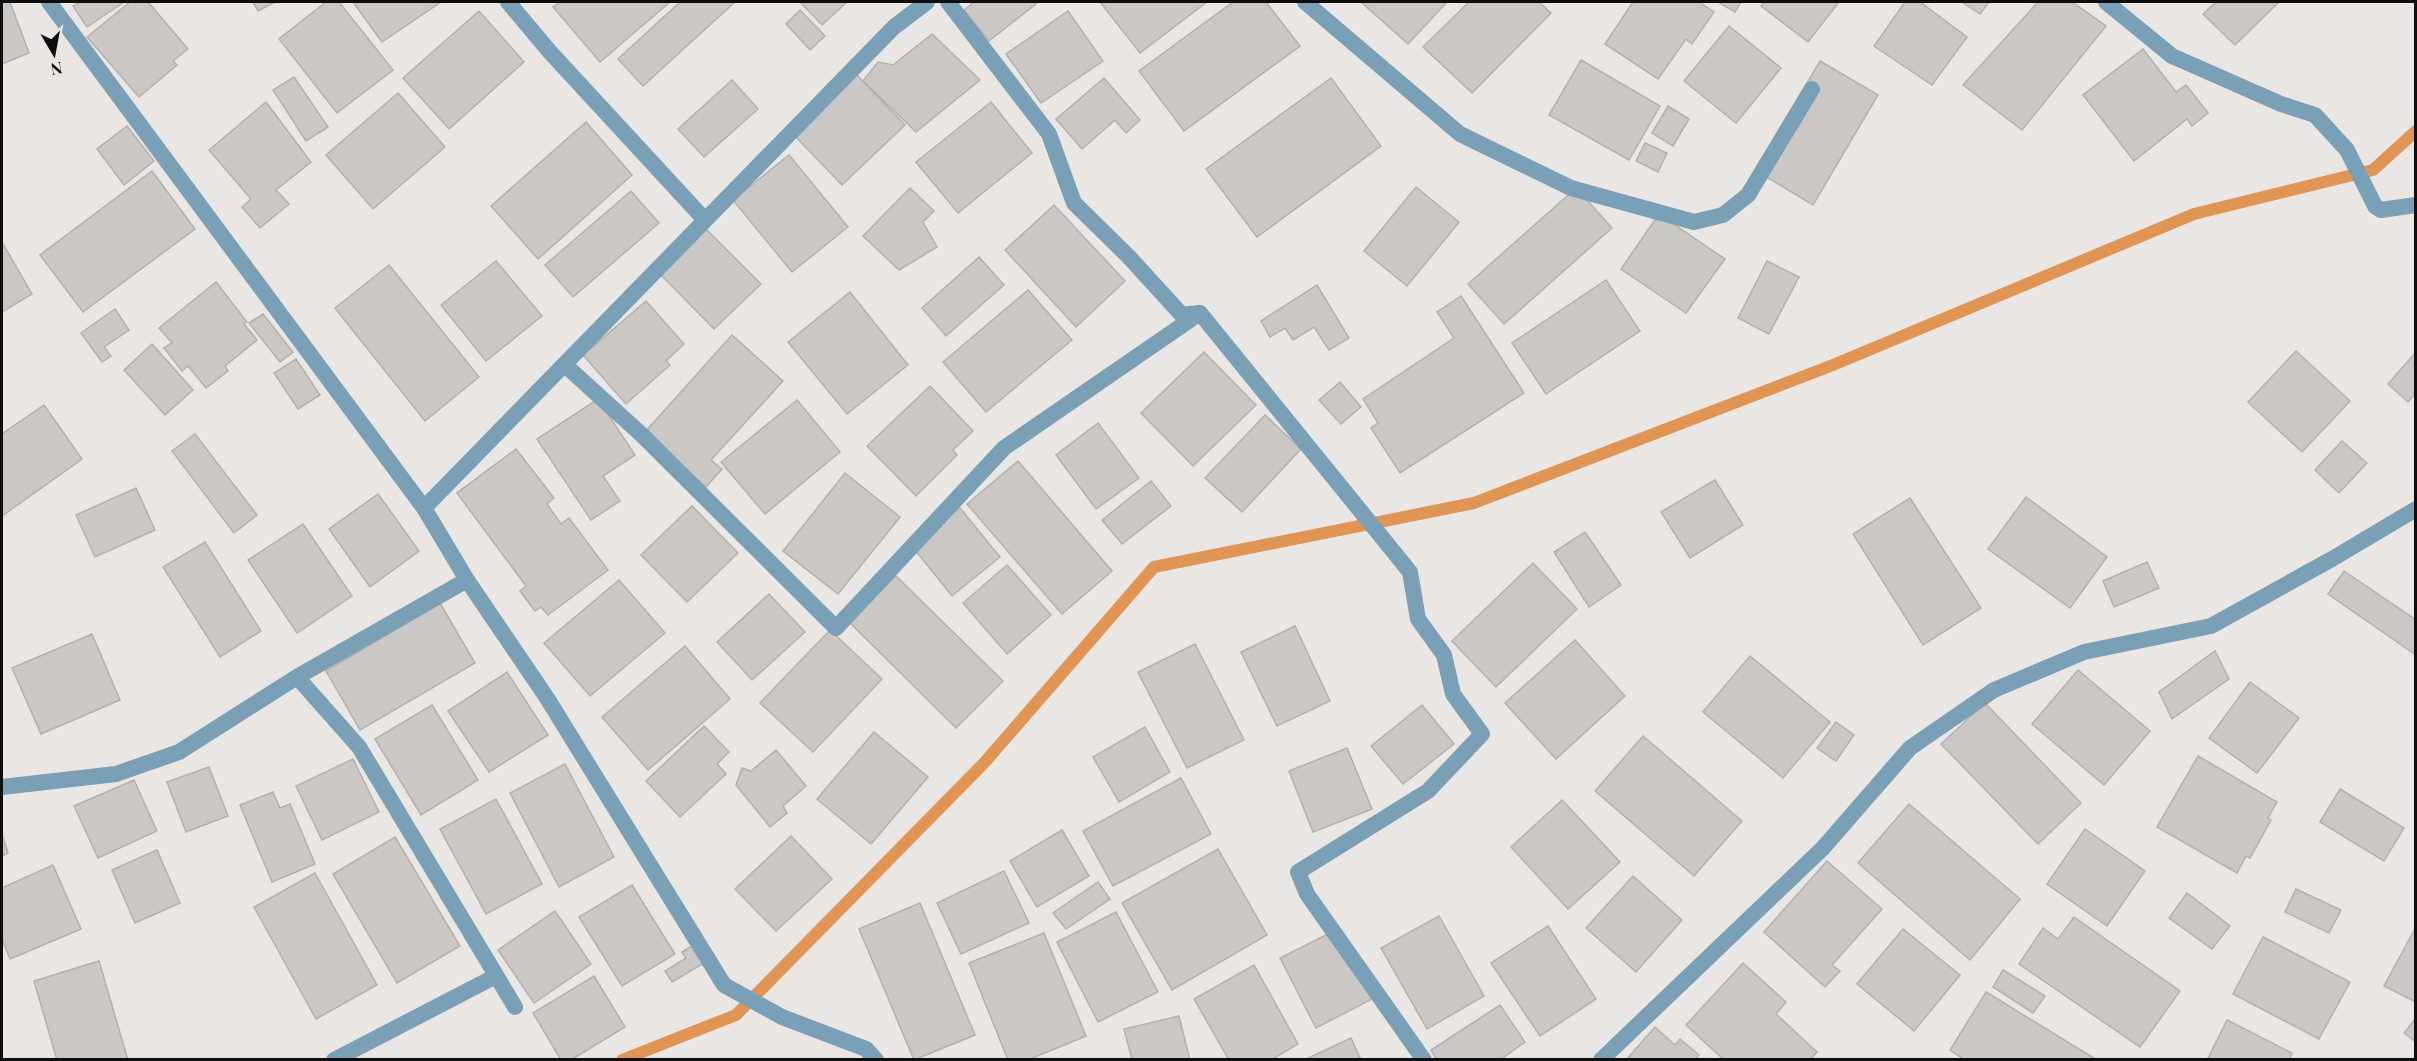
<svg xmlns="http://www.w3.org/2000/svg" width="2417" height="1061" font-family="'Playfair Display',serif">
	<rect width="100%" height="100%" fill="#e9e6e3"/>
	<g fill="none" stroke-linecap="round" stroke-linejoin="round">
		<path stroke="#e19554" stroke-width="12" d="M622,1060L736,1015L985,762L1154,567L1474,503L1833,365L2194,214L2373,170L2416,131"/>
	</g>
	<g fill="#cac7c5" stroke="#b3b0ae" stroke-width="1.5">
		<path d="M2,2H10L29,53L2,64Z"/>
		<path d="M80,2H124L87,27L73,6Z"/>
		<path d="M130,2H148L188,49L173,61L177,65L139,97L87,37Z"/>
		<path d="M253,2H275L258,11Z"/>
		<path d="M326,2H339L393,70L337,113L279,39Z"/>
		<path d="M353,2H441L382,42Z"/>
		<path d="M560,2H670L600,62L553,7Z"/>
		<path d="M680,2H735L643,86L618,59Z"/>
		<path d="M800,2H847L822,25Z"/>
		<path d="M974,2H1034L1036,4L989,41L964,10Z"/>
		<path d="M1100,2H1207L1140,53Z"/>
		<path d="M1233,2H1266L1300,46L1184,131L1139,71Z"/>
		<path d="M1361,2H1447L1408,44Z"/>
		<path d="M1469,2H1539L1551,13L1472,93L1423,47Z"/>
		<path d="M1633,2H1699L1714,12L1692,44L1686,39L1658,79L1605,44Z"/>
		<path d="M1718,2H1741L1735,12Z"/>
		<path d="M1764,2H1839L1808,42L1761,6Z"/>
		<path d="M1905,2H1920L1967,37L1932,85L1874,46Z"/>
		<path d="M1962,2H1989L1980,14Z"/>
		<path d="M2038,2H2072L2106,26L2022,130L1963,85Z"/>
		<path d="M2216,2H2279L2235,45L2203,14Z"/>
		<path d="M800,10L825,36L810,50L786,24Z"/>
		<path d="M479,11L524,62L449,129L403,78Z"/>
		<path d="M1068,11L1103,61L1041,103L1006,54Z"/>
		<path d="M1729,26L1781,68L1736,123L1684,81Z"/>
		<path d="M932,34L980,80L916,132L863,81L878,62L893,65Z"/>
		<path d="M2143,49L2176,92L2186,85L2208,113L2192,126L2187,119L2134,161L2083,95Z"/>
		<path d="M1581,60L1660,106L1629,160L1549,115Z"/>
		<path d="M1820,61L1878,95L1813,205L1755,170Z"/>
		<path d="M855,73L905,125L842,185L792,133Z"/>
		<path d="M294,77L328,127L306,141L273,90Z"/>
		<path d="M1104,78L1140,120L1126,133L1115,120L1082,149L1056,119Z"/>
		<path d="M1331,78L1381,146L1257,237L1206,169Z"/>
		<path d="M732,80L758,109L704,157L678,129Z"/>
		<path d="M398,93L445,147L373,209L326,155Z"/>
		<path d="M266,102L311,162L276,190L289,204L260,228L242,207L251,199L209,150Z"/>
		<path d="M991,102L1032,153L958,213L916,162Z"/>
		<path d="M1668,106L1689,119L1673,146L1652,133Z"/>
		<path d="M586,122L632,175L538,259L491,206Z"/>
		<path d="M127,126L154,161L124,185L97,149Z"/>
		<path d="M1645,143L1667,153L1658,172L1636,161Z"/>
		<path d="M789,155L848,227L792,272L733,200Z"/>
		<path d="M152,171L195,229L83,312L40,255Z"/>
		<path d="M1416,187L1459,222L1407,286L1364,251Z"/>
		<path d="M910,188L934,211L923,222L937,247L899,270L863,236Z"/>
		<path d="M1576,188L1612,228L1504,324L1468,284Z"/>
		<path d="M631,191L659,223L573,297L545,265Z"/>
		<path d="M1054,205L1125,281L1076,327L1005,250Z"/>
		<path d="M1659,214L1725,259L1686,313L1621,269Z"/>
		<path d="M706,229L761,284L714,329L660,274Z"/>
		<path d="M2,242L32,294L2,312Z"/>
		<path d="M979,257L1004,285L946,336L922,308Z"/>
		<path d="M496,261L542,316L486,361L441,305Z"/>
		<path d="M1767,261L1799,277L1769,334L1738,318Z"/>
		<path d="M389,265L479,377L425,421L335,308Z"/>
		<path d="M1606,280L1640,331L1546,394L1512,343Z"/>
		<path d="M216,282L247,322L244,324L257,340L225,366L228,371L206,388L188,366L182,371L164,348L172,343L159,328Z"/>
		<path d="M1317,285L1349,338L1329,350L1314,327L1293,340L1285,328L1270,337L1261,321Z"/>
		<path d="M1028,290L1072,340L986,412L943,362Z"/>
		<path d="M850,292L908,365L847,414L788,342Z"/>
		<path d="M1461,296L1524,393L1400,473L1371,428L1378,423L1363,399L1454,338L1437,312Z"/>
		<path d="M646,301L684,344L666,361L670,365L626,404L583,355Z"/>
		<path d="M115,309L129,330L104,347L111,356L102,362L81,333Z"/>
		<path d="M263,314L293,352L280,362L249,323Z"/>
		<path d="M732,335L783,381L711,460L722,469L706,487L645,432Z"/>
		<path d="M152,344L193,390L165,415L124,370Z"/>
		<path d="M2296,351L2350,401L2302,452L2248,402Z"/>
		<path d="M1204,352L1256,405L1193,466L1141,413Z"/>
		<path d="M2416,352V393L2408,402L2388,384Z"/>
		<path d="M296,359L320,395L298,409L274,373Z"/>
		<path d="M1340,382L1361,407L1341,424L1319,400Z"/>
		<path d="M930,386L973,431L953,450L957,455L916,496L867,446Z"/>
		<path d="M598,399L635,455L603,476L620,501L591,520L537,439Z"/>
		<path d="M797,400L840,452L765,514L721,462Z"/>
		<path d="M44,405L82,459L2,516V434Z"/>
		<path d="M1265,415L1301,449L1242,512L1205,478Z"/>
		<path d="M1098,423L1139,478L1096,509L1056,455Z"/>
		<path d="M195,434L257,515L234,533L172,451Z"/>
		<path d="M2342,441L2367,463L2339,493L2315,470Z"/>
		<path d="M516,449L554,498L547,504L561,524L569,518L608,570L548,615L541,607L535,611L520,591L526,586L457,493Z"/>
		<path d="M1018,461L1112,571L1062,614L967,504Z"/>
		<path d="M845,473L900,517L838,594L783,551Z"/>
		<path d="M1715,480L1743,525L1690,558L1661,512Z"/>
		<path d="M1151,481L1171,506L1122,544L1102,520Z"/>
		<path d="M136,488L155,530L95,557L76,515Z"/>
		<path d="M378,494L419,551L370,587L329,529Z"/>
		<path d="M2026,497L2107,557L2070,608L1988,549Z"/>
		<path d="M1910,498L1981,608L1923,645L1853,534Z"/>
		<path d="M692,506L738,553L687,602L641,555Z"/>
		<path d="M960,508L1000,557L952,596L912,546Z"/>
		<path d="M303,524L352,596L297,633L248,560Z"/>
		<path d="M1585,532L1621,585L1589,607L1554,552Z"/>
		<path d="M205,542L261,631L220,657L163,567Z"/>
		<path d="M2147,562L2159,588L2114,607L2103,581Z"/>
		<path d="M1533,563L1577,609L1496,687L1452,641Z"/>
		<path d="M1007,565L1051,615L1007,654L963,603Z"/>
		<path d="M2344,571L2416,620V655L2328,594Z"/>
		<path d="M896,576L1003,681L956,728L849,622Z"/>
		<path d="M619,580L665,633L590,696L544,643Z"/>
		<path d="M769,594L805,632L752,680L717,642Z"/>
		<path d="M440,603L475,663L360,730L326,671Z"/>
		<path d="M1295,626L1330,701L1277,726L1241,652Z"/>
		<path d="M830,630L882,679L813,752L760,703Z"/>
		<path d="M92,634L120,700L41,734L12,668Z"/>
		<path d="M1575,640L1625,696L1556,759L1505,703Z"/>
		<path d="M1195,644L1244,740L1187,768L1138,672Z"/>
		<path d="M685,646L730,699L648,770L602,717Z"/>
		<path d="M2215,651L2229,679L2172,719L2159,692Z"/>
		<path d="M1750,656L1830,722L1783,778L1703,712Z"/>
		<path d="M2078,670L2150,731L2104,785L2032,724Z"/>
		<path d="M507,672L548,735L489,772L448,711Z"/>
		<path d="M2250,682L2299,718L2257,773L2209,738Z"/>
		<path d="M1985,703L2081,803L2038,844L1941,744Z"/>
		<path d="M432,705L478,780L421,815L375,739Z"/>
		<path d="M1422,705L1454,744L1403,784L1371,746Z"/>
		<path d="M1836,722L1854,735L1836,761L1817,748Z"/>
		<path d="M704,726L729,752L717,764L726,774L680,817L646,781Z"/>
		<path d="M1145,727L1170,772L1119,802L1093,757Z"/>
		<path d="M874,732L928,777L871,844L817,799Z"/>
		<path d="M1643,736L1742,821L1694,876L1595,791Z"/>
		<path d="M1347,748L1372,809L1313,832L1289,771Z"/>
		<path d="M776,750L806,786L783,806L787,813L770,827L736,785L742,768L751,771Z"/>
		<path d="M2198,756L2277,802L2268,818L2271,820L2250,858L2246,856L2237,873L2157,827Z"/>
		<path d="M353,759L379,812L322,840L296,786Z"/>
		<path d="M565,764L614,857L559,887L510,793Z"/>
		<path d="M209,767L228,816L186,832L167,782Z"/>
		<path d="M1181,778L1211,834L1113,886L1083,831Z"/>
		<path d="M134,780L157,831L98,858L74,806Z"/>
		<path d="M2340,789L2404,828L2384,861L2320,822Z"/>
		<path d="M273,792L280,808L290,804L315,864L272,882L240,805Z"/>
		<path d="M496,799L542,884L486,914L440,829Z"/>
		<path d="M1562,800L1620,862L1568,909L1511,847Z"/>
		<path d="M1909,804L2020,899L1970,960L1858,863Z"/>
		<path d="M2085,829L2145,871L2107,926L2047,884Z"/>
		<path d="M1062,830L1089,876L1037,907L1010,861Z"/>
		<path d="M2,834L8,853L2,856Z"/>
		<path d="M791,836L832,879L776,931L735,889Z"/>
		<path d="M395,837L460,946L397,983L333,874Z"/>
		<path d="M1218,849L1267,935L1172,990L1122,903Z"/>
		<path d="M157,850L180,903L135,923L112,870Z"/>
		<path d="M1827,861L1882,909L1832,965L1840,971L1825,987L1764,932Z"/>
		<path d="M53,865L81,929L10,959L2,939V888Z"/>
		<path d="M1004,871L1029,923L961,954L937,903Z"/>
		<path d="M315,873L377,985L316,1019L254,907Z"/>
		<path d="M1633,876L1682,920L1636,972L1586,928Z"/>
		<path d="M1098,882L1110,899L1066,929L1053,913Z"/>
		<path d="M632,885L675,954L622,986L579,917Z"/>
		<path d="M2296,889L2341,910L2329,933L2285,912Z"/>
		<path d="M2187,893L2230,926L2212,949L2169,918Z"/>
		<path d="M920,903L975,1035L914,1060L859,929Z"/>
		<path d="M555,911L591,964L534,1003L498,950Z"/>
		<path d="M1116,912L1158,992L1098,1022L1057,942Z"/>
		<path d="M1439,916L1484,996L1427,1029L1381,948Z"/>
		<path d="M2074,917L2180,991L2140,1047L2019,964L2043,928L2058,939Z"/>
		<path d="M1548,926L1596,999L1540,1036L1491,963Z"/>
		<path d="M2416,927V999L2414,1001L2384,986Z"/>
		<path d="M1903,929L1960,975L1914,1031L1857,984Z"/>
		<path d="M1336,930L1372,999L1316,1028L1280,958Z"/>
		<path d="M1044,933L1086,1036L1028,1060H1008L969,963Z"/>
		<path d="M2263,937L2350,982L2319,1039L2233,994Z"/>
		<path d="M693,945L704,963L672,982L665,971L686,958L682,952Z"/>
		<path d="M99,961L128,1060H57L34,981Z"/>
		<path d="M1743,963L1786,1002L1776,1014L1817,1052L1810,1060H1724L1686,1025Z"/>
		<path d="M1254,965L1298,1044L1271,1060H1229L1194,999Z"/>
		<path d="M2003,970L2045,996L2033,1013L1993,987Z"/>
		<path d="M594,976L625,1027L571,1060H561L533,1013Z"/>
		<path d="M1986,992L2097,1060H1965L1950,1050Z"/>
		<path d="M1500,1005L1525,1042L1500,1060H1437L1431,1050Z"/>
		<path d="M1179,1016L1190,1060H1132L1124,1029Z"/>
		<path d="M2416,1018V1042L2404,1033Z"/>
		<path d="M2227,1020L2292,1053L2289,1060H2207Z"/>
		<path d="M1655,1027L1675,1045L1680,1039L1699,1055L1695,1060H1626Z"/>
		<path d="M1351,1038L1361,1060H1304Z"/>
	</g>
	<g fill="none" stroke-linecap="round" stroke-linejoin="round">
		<g stroke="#79a0b7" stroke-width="16">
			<path d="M49,2L424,508L467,580L547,698L724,985L782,1017L866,1049L876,1060"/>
			<path d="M508,2L550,52L705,220"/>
			<path d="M948,2L1049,134L1074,203L1129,257L1182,315L1199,313"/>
			<path d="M1305,2L1460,134L1571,188L1694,222L1723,215L1748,195L1812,89"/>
			<path d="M2106,2L2172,56L2281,104L2315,115L2347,150L2375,206L2381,210L2416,205"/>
			<path d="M1200,313L1410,572L1418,619L1444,655L1453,694L1482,734L1428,791L1298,872L1307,894L1424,1060"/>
			<path d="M565,365L642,435L836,628L1004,448L1200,313"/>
			<path d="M424,508L894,27L927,2"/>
			<path d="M297,677L359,747L515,1007"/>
			<path d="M2,787L116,774L179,752L297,677L467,580"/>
			<path d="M334,1060L496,976"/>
			<path d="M1601,1060L1823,848L1910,748L1994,690L2084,652L2211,626L2332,559L2416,509"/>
		</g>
	</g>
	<rect width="2417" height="1061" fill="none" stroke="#0f0e0e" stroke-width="6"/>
	<g transform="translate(54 54) rotate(170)" stroke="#e9e6e3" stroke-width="4.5" paint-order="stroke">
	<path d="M0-4.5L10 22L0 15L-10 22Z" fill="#0f0e0e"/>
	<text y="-9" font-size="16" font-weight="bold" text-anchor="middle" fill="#0f0e0e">N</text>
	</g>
</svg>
